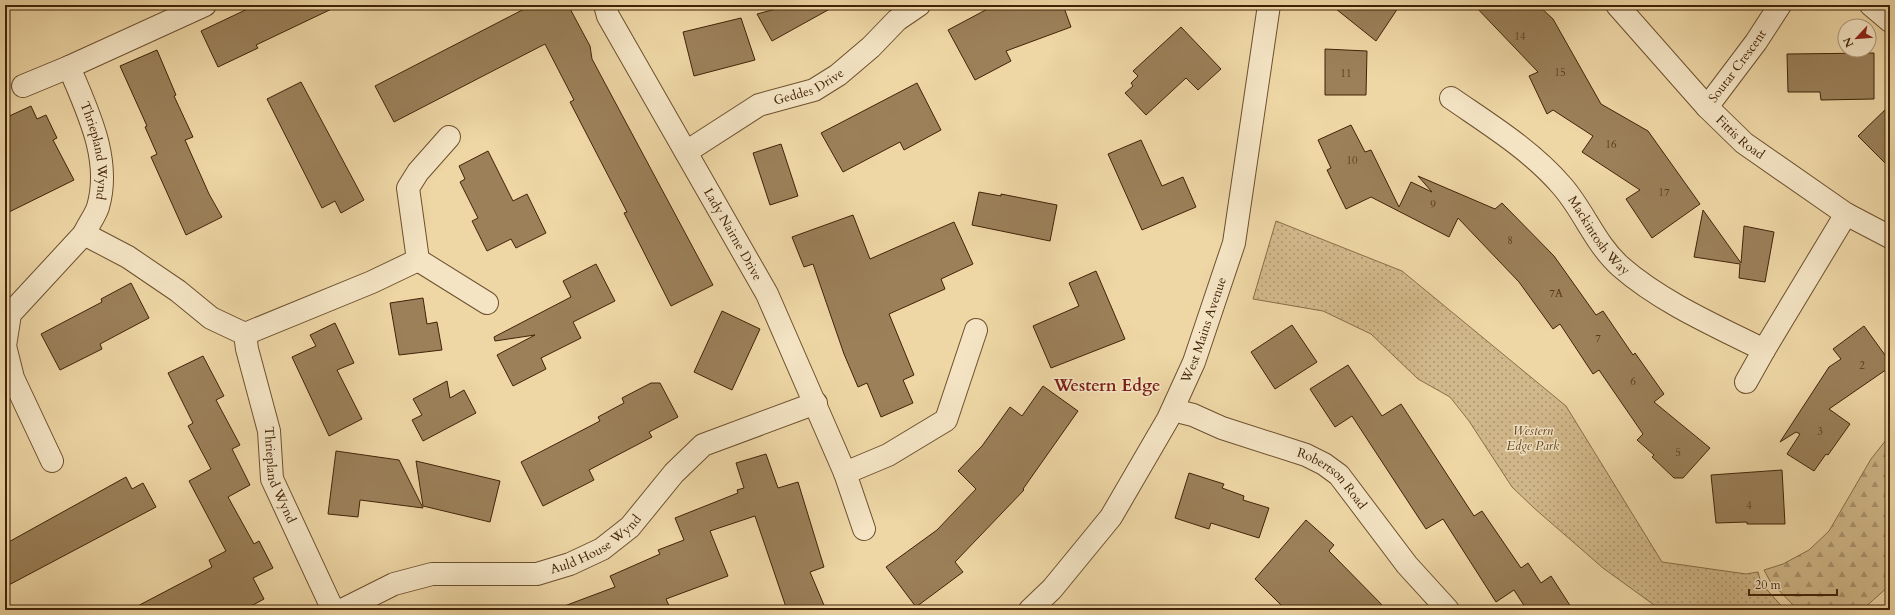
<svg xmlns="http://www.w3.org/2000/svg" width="1895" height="615" font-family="Cardo,serif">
	<defs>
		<pattern id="forest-firs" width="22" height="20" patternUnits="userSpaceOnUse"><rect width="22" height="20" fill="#d1b88a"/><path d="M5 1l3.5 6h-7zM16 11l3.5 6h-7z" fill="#ab956f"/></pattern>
		<pattern id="park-dots" width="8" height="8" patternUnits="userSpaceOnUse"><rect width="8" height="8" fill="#d1b88a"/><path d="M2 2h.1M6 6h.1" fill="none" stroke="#ab956f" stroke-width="1.8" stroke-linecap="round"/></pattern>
	</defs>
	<rect width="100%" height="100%" fill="#eed6a5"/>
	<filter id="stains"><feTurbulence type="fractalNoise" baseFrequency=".005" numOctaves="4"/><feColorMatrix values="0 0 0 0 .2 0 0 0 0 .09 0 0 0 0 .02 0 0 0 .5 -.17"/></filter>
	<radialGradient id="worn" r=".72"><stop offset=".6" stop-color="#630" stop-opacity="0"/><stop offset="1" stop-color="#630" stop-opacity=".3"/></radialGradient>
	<path fill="url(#forest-firs)" stroke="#896e48" d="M1890,435V585L1862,610H1802L1793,605L1770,581L1764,570L1783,564L1809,550L1829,531L1871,459Z"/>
	<path fill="url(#park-dots)" stroke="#896e48" d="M1276,221L1402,271L1566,406L1662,562L1746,574L1758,572L1761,583L1785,610H1661L1603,568L1534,508L1512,487L1469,421L1450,397L1418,379L1371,334L1323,311L1253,299Z"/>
	<g fill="#9b8059" stroke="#412307">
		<path d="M256,5H340L256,45L258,48L218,67L201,31Z"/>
		<path d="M532,5H568L590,46L592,59L713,285L671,306L624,213L627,212L570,102L574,100L545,44L394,122L375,86Z"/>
		<path d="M774,5H837L772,41L757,14L776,9Z"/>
		<path d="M995,5H1063L1071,27L1006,51L1011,61L975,80L948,30Z"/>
		<path d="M1331,5H1400L1376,41Z"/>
		<path d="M1474,5H1538L1553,19L1601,104L1648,131L1700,204L1652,238L1626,199L1640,190L1582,152L1593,136L1553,110L1547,114L1529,76L1538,72Z"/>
		<path d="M741,18L755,60L694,76L683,32Z"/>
		<path d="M1181,27L1221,69L1198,90L1186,78L1146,115L1125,93L1133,86L1131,83L1138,76L1133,71Z"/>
		<path d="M1325,49L1367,51L1366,95H1325Z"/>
		<path d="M157,50L176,95L174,96L193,137L185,140L209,194L222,217L186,235L151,157L157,154L145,127L147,126L120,66Z"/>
		<path d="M1874,53V99L1821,100L1820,92H1788L1787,54Z"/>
		<path d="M301,82L364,200L341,213L335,201L322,208L267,99Z"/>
		<path d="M917,83L941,130L904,150L900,142L843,172L821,133Z"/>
		<path d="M1890,105V168L1858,136Z"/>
		<path d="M31,106L37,119L46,115L57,138L53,140L74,180L5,214V118Z"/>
		<path d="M1351,125L1365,152L1371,150L1399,207L1411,182L1432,192L1418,176L1495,209L1502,203L1554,256L1596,315L1603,311L1633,355L1635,353L1664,394L1654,402L1710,448L1683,478H1674L1652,457L1654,455L1637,440L1643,434L1599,370L1593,374L1560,324L1553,329L1519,282L1458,218L1449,237L1371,197L1346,209L1327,170L1331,168L1318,140Z"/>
		<path d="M1141,140L1162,186L1183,177L1196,207L1142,230L1108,154Z"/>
		<path d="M781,144L798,196L770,205L753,153Z"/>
		<path d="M488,151L513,201L527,194L546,233L516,248L511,239L487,251L472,221L478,218L460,182L465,179L459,166Z"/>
		<path d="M979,192L1001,196V194L1057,205L1050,241L972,225Z"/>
		<path d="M1703,210L1741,263L1744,226L1774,232L1765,282L1739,278L1740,264L1694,257Z"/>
		<path d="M853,215L870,259L954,222L973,264L941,279L945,289L889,314L914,375L903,380L913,403L881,417L867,383L858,387L844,354L813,264L804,267L792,237Z"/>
		<path d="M596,264L615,301L573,322L581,338L541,358L546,369L513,386L497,355L535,335L495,341L494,337L571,297L563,281Z"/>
		<path d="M1096,271L1125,339L1051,368L1033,326L1079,306L1069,283Z"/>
		<path d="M131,283L149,318L100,344L102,349L60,370L41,334L102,302L101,299Z"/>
		<path d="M423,298L427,324L437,322L442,350L399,355L390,303Z"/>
		<path d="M722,311L760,329L732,390L694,372Z"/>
		<path d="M335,323L354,363L337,370L362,419L329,436L292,357L316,346L310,335Z"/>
		<path d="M1292,325L1317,362L1275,389L1251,352Z"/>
		<path d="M1864,326L1890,362V367L1829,409L1850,424L1828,455L1826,454L1814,471L1787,454L1800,434L1796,432L1780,442L1829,367L1841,359L1833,349Z"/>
		<path d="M203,356L224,396L216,400L240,445L232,449L250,485L228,497L254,544L259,541L273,568L253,578L264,599L244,610H130L212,567L209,560L226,551L189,481L211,469L188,426L193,423L168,373Z"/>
		<path d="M1348,365L1382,416L1401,404L1474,516L1482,511L1521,568L1528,563L1541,583L1551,576L1573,610H1527L1514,590L1496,602L1443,519L1426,529L1352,416L1335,427L1310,389Z"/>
		<path d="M447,381L450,398L464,390L476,413L423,441L412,420L422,415L413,399Z"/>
		<path d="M651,383H660L678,417L649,432L652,437L589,470L594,480L543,506L521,462L600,421L598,417L624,403L622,398Z"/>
		<path d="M1043,386L1078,411L1023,489L1024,490L955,562L963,572L916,607L886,567L937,530L976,489L958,471L982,446L1010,407L1022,416Z"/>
		<path d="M336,451L399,460L423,508L360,500L358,517L328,514Z"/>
		<path d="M766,454L778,488L798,482L824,567L810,572L826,610H787L755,516L710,531L728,576L666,599L671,610H559V608L615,587L610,576L660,554L658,550L684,540L675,518L738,493L737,490L744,488L736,463Z"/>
		<path d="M416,461L500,481L490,522L423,506Z"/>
		<path d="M1782,470L1785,524H1747V522L1716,523L1711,475Z"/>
		<path d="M1189,473L1224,484L1222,488L1244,496L1243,500L1269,508L1259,538L1211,523L1209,529L1175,518Z"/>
		<path d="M126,477L132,489L143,483L156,507L5,587V544Z"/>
		<path d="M1306,520L1334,545L1329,551L1387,610H1286L1255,579Z"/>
	</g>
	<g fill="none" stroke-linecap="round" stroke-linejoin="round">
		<g stroke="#6c502e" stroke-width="24">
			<g id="minor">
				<path id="s1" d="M205,5L69,67C87,110 112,159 98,207C95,216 88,225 84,234L128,257L178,291L211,318L245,334L247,349L269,431L272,479L333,610"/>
				<path id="s2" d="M605,5L608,16L767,294L845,473L888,455L946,420L976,330"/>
				<path d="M1871,5L1890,21"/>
				<path d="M23,86L69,67"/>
				<path id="s3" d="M1451,98C1490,125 1531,150 1562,186C1584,211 1595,244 1621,267C1661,302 1716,326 1764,350L1846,214"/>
				<path id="s4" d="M1707,107L1756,42L1780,5"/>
				<path d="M449,137L418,172L408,188L418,260L487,303"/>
				<path id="s5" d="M686,152L759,105L814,90L838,75L871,47L897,20L919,5"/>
				<path d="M245,334L372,282L418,260"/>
				<path d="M1746,382L1764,350"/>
				<path id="s6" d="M1173,410L1193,415L1222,428L1306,455L1324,464L1339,475L1407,565L1448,610"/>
				<path d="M52,461L13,378L5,346L10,314L84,234"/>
				<path d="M845,473L864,529"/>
				<path id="s7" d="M342,610L394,584L432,574H537L570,564L602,549L630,527L674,473L703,445L816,403"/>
			</g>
		</g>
		<g stroke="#6c502e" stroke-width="24">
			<g id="tertiary">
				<path id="s8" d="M1617,5L1707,107L1744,143L1846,214L1890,237"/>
				<path id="s9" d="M1030,610L1052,589L1111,517L1168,419L1194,362L1234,243L1269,5"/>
			</g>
		</g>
		<use href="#minor" stroke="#f4e4c4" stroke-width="22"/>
		<use href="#tertiary" stroke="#f4e4c4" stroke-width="22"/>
	</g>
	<g text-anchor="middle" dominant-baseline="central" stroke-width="3" stroke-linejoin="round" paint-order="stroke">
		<g font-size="11" fill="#583a1c">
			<text x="1520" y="36">14</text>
			<text x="1560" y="72">15</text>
			<text x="1346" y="73">11</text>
			<text x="1611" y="144">16</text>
			<text x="1352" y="160">10</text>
			<text x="1664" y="192">17</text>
			<text x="1433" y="204">9</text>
			<text x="1510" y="240">8</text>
			<text x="1556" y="293">7A</text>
			<text x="1598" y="338">7</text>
			<text x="1862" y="365">2</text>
			<text x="1633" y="381">6</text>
			<text x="1820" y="431">3</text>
			<text x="1678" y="452">5</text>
			<text x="1749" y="505">4</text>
		</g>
		<g font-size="13" fill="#412307" stroke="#f4e4c4">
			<text stroke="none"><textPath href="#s4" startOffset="51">Soutar Crescent</textPath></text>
			<text stroke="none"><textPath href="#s5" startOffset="140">Geddes Drive</textPath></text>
			<text stroke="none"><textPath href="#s8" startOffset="181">Fittis Road</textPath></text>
			<text stroke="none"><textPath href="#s1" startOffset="238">Thriepland Wynd</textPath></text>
			<text stroke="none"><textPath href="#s2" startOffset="263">Lady Nairne Drive</textPath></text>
			<text stroke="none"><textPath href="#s3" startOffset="204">Mackintosh Way</textPath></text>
			<text stroke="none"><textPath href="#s9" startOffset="333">West Mains Avenue</textPath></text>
			<text stroke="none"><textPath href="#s1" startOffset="662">Thriepland Wynd</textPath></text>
			<text stroke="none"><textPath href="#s6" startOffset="176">Robertson Road</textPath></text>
			<text stroke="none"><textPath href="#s7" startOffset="269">Auld House Wynd</textPath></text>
		</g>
		<g font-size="13" font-style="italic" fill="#654828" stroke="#f4e4c4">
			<text x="1533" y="431">Western<tspan x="1533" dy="15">Edge Park</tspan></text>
		</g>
		<g font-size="17" font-weight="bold" fill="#7a1f14" stroke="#f4e4c4">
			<text x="1107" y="385">Western Edge</text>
		</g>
	</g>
	<rect width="1895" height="615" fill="none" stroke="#eed6a5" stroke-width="20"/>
	<rect x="6" y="6" width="1883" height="603" fill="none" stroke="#412307" stroke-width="2"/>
	<rect x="10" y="10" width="1875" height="595" fill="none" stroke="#412307"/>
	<g transform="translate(1857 38) rotate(244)"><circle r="19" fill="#f4e4c4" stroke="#ac9778"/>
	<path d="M0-3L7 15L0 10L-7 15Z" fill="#8f2418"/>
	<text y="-6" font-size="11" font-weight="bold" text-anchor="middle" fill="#412307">N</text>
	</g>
	<path d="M1749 589v6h88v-6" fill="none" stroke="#412307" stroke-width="2"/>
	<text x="1755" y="589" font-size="12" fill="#412307" stroke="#f4e4c4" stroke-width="3" paint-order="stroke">20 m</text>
	<rect width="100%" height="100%" filter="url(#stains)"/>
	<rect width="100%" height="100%" fill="url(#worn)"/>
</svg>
